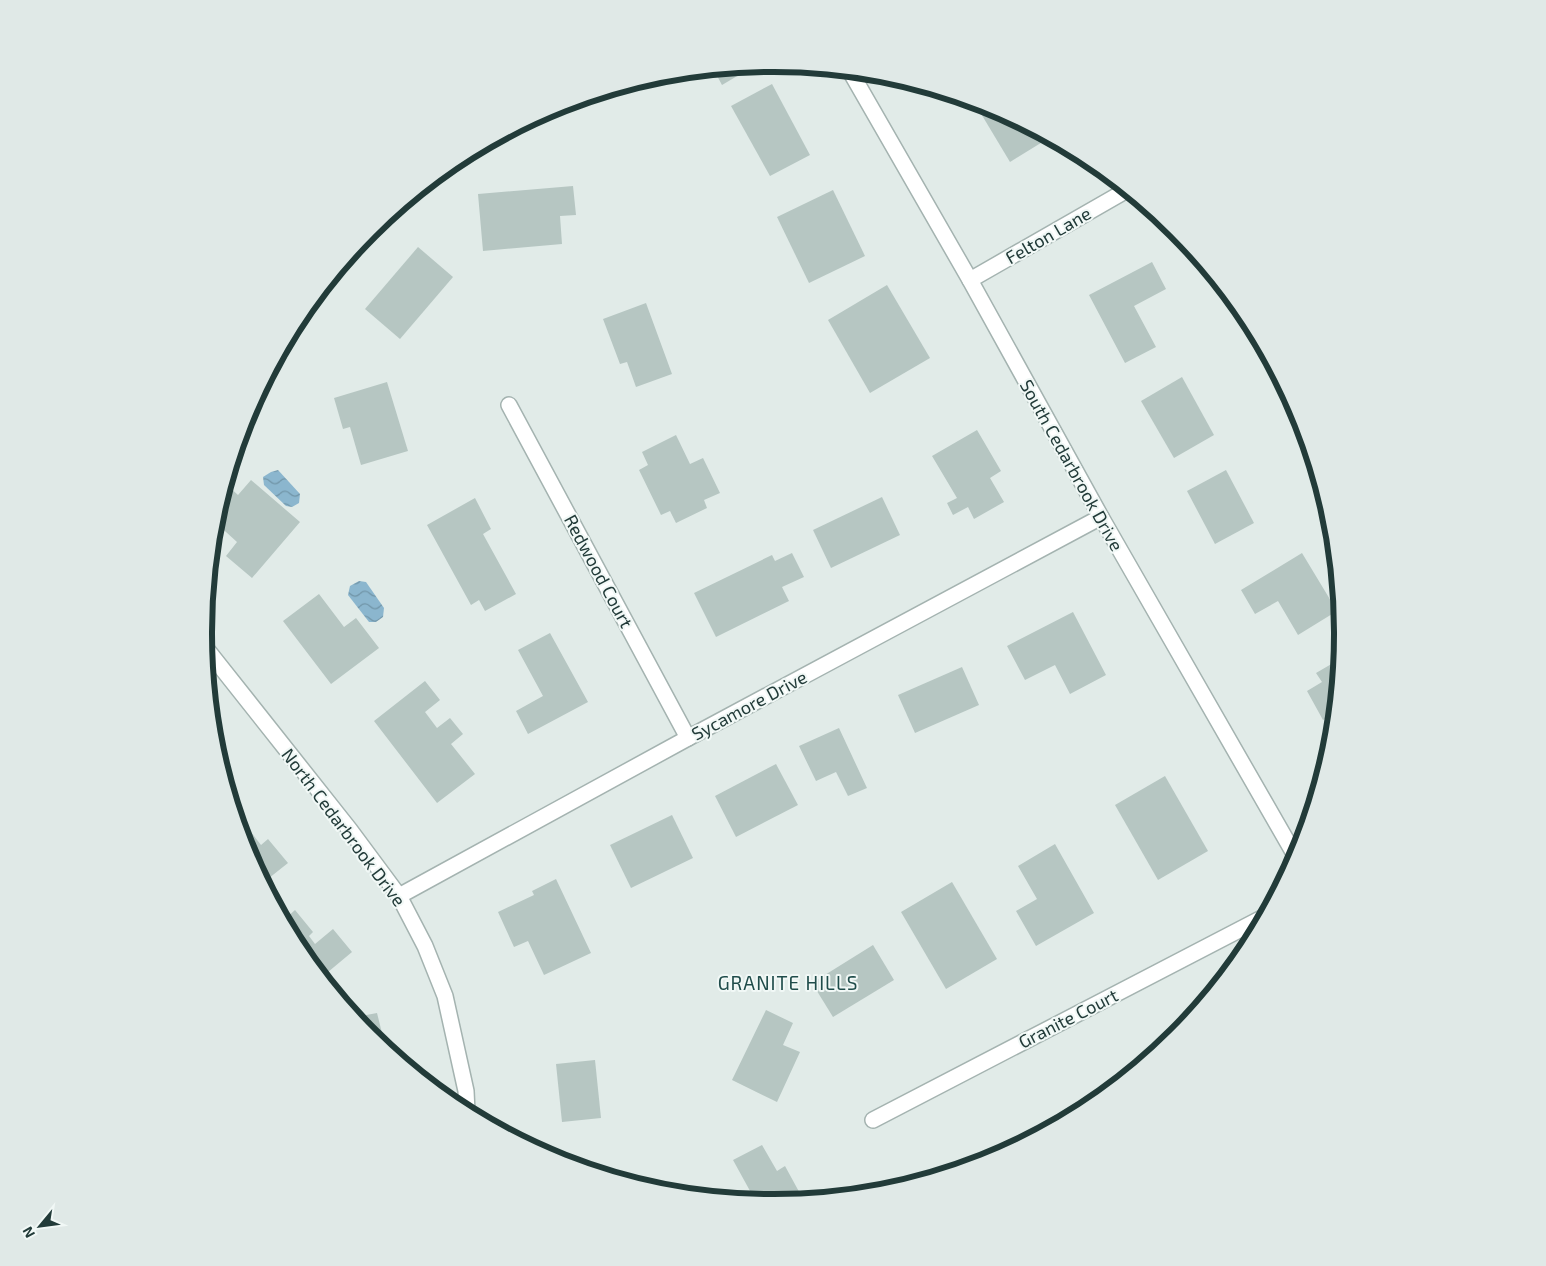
<svg xmlns="http://www.w3.org/2000/svg" width="1546" height="1266" font-family="'Exo 2',sans-serif">
	<defs>
		<pattern id="water-waves" width="16" height="10" patternUnits="userSpaceOnUse" patternTransform="scale(1.25)"><rect width="16" height="10" fill="#8bb6ce"/><path d="M0 5q4-4 8 0t8 0" fill="none" stroke="#7195a8"/></pattern>
	</defs>
	<rect width="100%" height="100%" fill="#e1ebe8"/>
	<g fill="url(#water-waves)">
		<path d="M278,470L300,494L299,503L292,507L286,506L264,485L263,477L271,472Z"/>
		<path d="M359,581L366,582L384,608L383,617L376,622H369L348,595L350,586Z"/>
	</g>
	<g fill="#b6c6c2">
		<path d="M754,66L722,85L714,70L723,69Z"/>
		<path d="M772,84L810,155L770,176L731,106Z"/>
		<path d="M974,102L991,107L1049,138L1010,162Z"/>
		<path d="M573,186L576,215L560,216L562,244L483,251L478,194Z"/>
		<path d="M833,190L865,256L809,283L777,217Z"/>
		<path d="M418,247L453,277L400,339L365,309Z"/>
		<path d="M1152,262L1166,289L1134,306L1156,347L1125,363L1089,295Z"/>
		<path d="M887,285L930,358L870,393L828,320Z"/>
		<path d="M646,303L672,374L636,387L627,362L620,364L603,319Z"/>
		<path d="M1182,377L1214,435L1174,458L1141,401Z"/>
		<path d="M387,382L408,451L361,465L350,427L343,429L334,398Z"/>
		<path d="M977,430L1001,471L990,478L1004,502L974,519L968,507L953,515L947,503L957,498L932,456Z"/>
		<path d="M676,435L690,464L703,458L720,493L704,500L707,508L676,523L670,511L661,515L639,470L648,465L642,452Z"/>
		<path d="M1226,470L1254,523L1215,544L1187,491Z"/>
		<path d="M251,480L300,522L252,578L226,556L237,542L215,522L226,484L238,495Z"/>
		<path d="M882,497L900,535L831,568L813,530Z"/>
		<path d="M475,498L491,529L483,534L516,594L485,611L479,600L471,605L427,525Z"/>
		<path d="M792,553L804,577L782,587L789,601L716,637L694,593L772,555L775,561Z"/>
		<path d="M1302,553L1337,611L1298,635L1278,601L1255,614L1241,590Z"/>
		<path d="M319,594L344,627L356,618L379,648L331,684L283,621Z"/>
		<path d="M1073,612L1106,675L1070,694L1055,665L1025,680L1007,646Z"/>
		<path d="M550,633L588,702L528,734L516,711L543,696L518,650Z"/>
		<path d="M1340,659L1334,714L1323,720L1307,691L1322,682L1316,673Z"/>
		<path d="M962,667L979,705L915,733L898,695Z"/>
		<path d="M425,681L440,700L425,712L437,728L450,718L463,734L451,744L475,774L437,803L374,721Z"/>
		<path d="M839,728L867,788L848,796L836,772L816,781L799,746Z"/>
		<path d="M776,764L798,805L736,837L715,796Z"/>
		<path d="M1165,776L1208,851L1158,880L1115,805Z"/>
		<path d="M236,813L261,845L268,839L288,863L264,882L247,851Z"/>
		<path d="M672,815L693,858L631,888L610,845Z"/>
		<path d="M1055,844L1094,913L1036,946L1016,911L1037,899L1018,866Z"/>
		<path d="M556,879L591,953L544,975L528,941L514,947L498,912L534,895L532,891Z"/>
		<path d="M952,882L997,959L946,989L901,912Z"/>
		<path d="M295,910L313,932L309,936L315,944L333,929L352,952L322,977L300,949L284,920Z"/>
		<path d="M873,945L894,980L833,1017L812,983Z"/>
		<path d="M766,1010L793,1023L783,1045L800,1052L777,1102L732,1080Z"/>
		<path d="M377,1013L384,1041L379,1042L370,1035L356,1017Z"/>
		<path d="M595,1060L601,1118L562,1122L556,1064Z"/>
		<path d="M762,1145L777,1171L785,1166L803,1199L773,1202L755,1200L733,1160Z"/>
		<path d="M599,1166V1172L583,1167Z"/>
	</g>
	<g fill="none" stroke-linecap="round" stroke-linejoin="round">
		<g stroke="#a4b3b0" stroke-width="18">
			<g id="minor">
				<path d="M850,71L970,280L1101,517L1296,857"/>
				<path d="M970,280L1127,190"/>
				<path d="M509,405L688,738"/>
				<path d="M205,647L350,830L399,896L425,946L445,996L466,1091L467,1112"/>
				<path d="M399,896L688,738L1101,517"/>
				<path d="M873,1120L1264,917"/>
			</g>
		</g>
		<use href="#minor" stroke="#fff" stroke-width="15"/>
	</g>
	<g text-anchor="middle" dominant-baseline="central" stroke-width="4" stroke-linejoin="round" paint-order="stroke">
		<g font-size="18" fill="#223b39" stroke="#f1f8f6">
			<text transform="translate(1048 235) rotate(-30)">Felton Lane</text>
			<text transform="translate(1072 465) rotate(61)">South Cedarbrook Drive</text>
			<text transform="translate(599 571) rotate(62)">Redwood Court</text>
			<text transform="translate(749 705) rotate(-28)">Sycamore Drive</text>
			<text transform="translate(344 827) rotate(53)">North Cedarbrook Drive</text>
			<text transform="translate(1068 1018) rotate(-27)">Granite Court</text>
		</g>
		<g font-size="19" letter-spacing="1" fill="#1f4c4a" stroke="#f1f8f6">
			<text x="788" y="982">GRANITE HILLS</text>
		</g>
	</g>
	<path d="M0 0H1546V1266H0ZM772 72H774A560 560 0 0 1 1334 632V634A560 560 0 0 1 774 1194H772A560 560 0 0 1 212 634V632A560 560 0 0 1 772 72Z" fill="#e0e9e7" fill-rule="evenodd"/>
	<path fill="none" stroke="#223b39" stroke-width="6" d="M772 72H774A560 560 0 0 1 1334 632V634A560 560 0 0 1 774 1194H772A560 560 0 0 1 212 634V632A560 560 0 0 1 772 72Z"/>
	<g transform="translate(40 1226) rotate(241)" stroke="#f1f8f6" stroke-width="4" paint-order="stroke">
	<path d="M0-4L9 19L0 12L-9 19Z" fill="#223b39"/>
	<text y="-8" font-size="14" font-weight="bold" text-anchor="middle" fill="#223b39">N</text>
	</g>
</svg>
